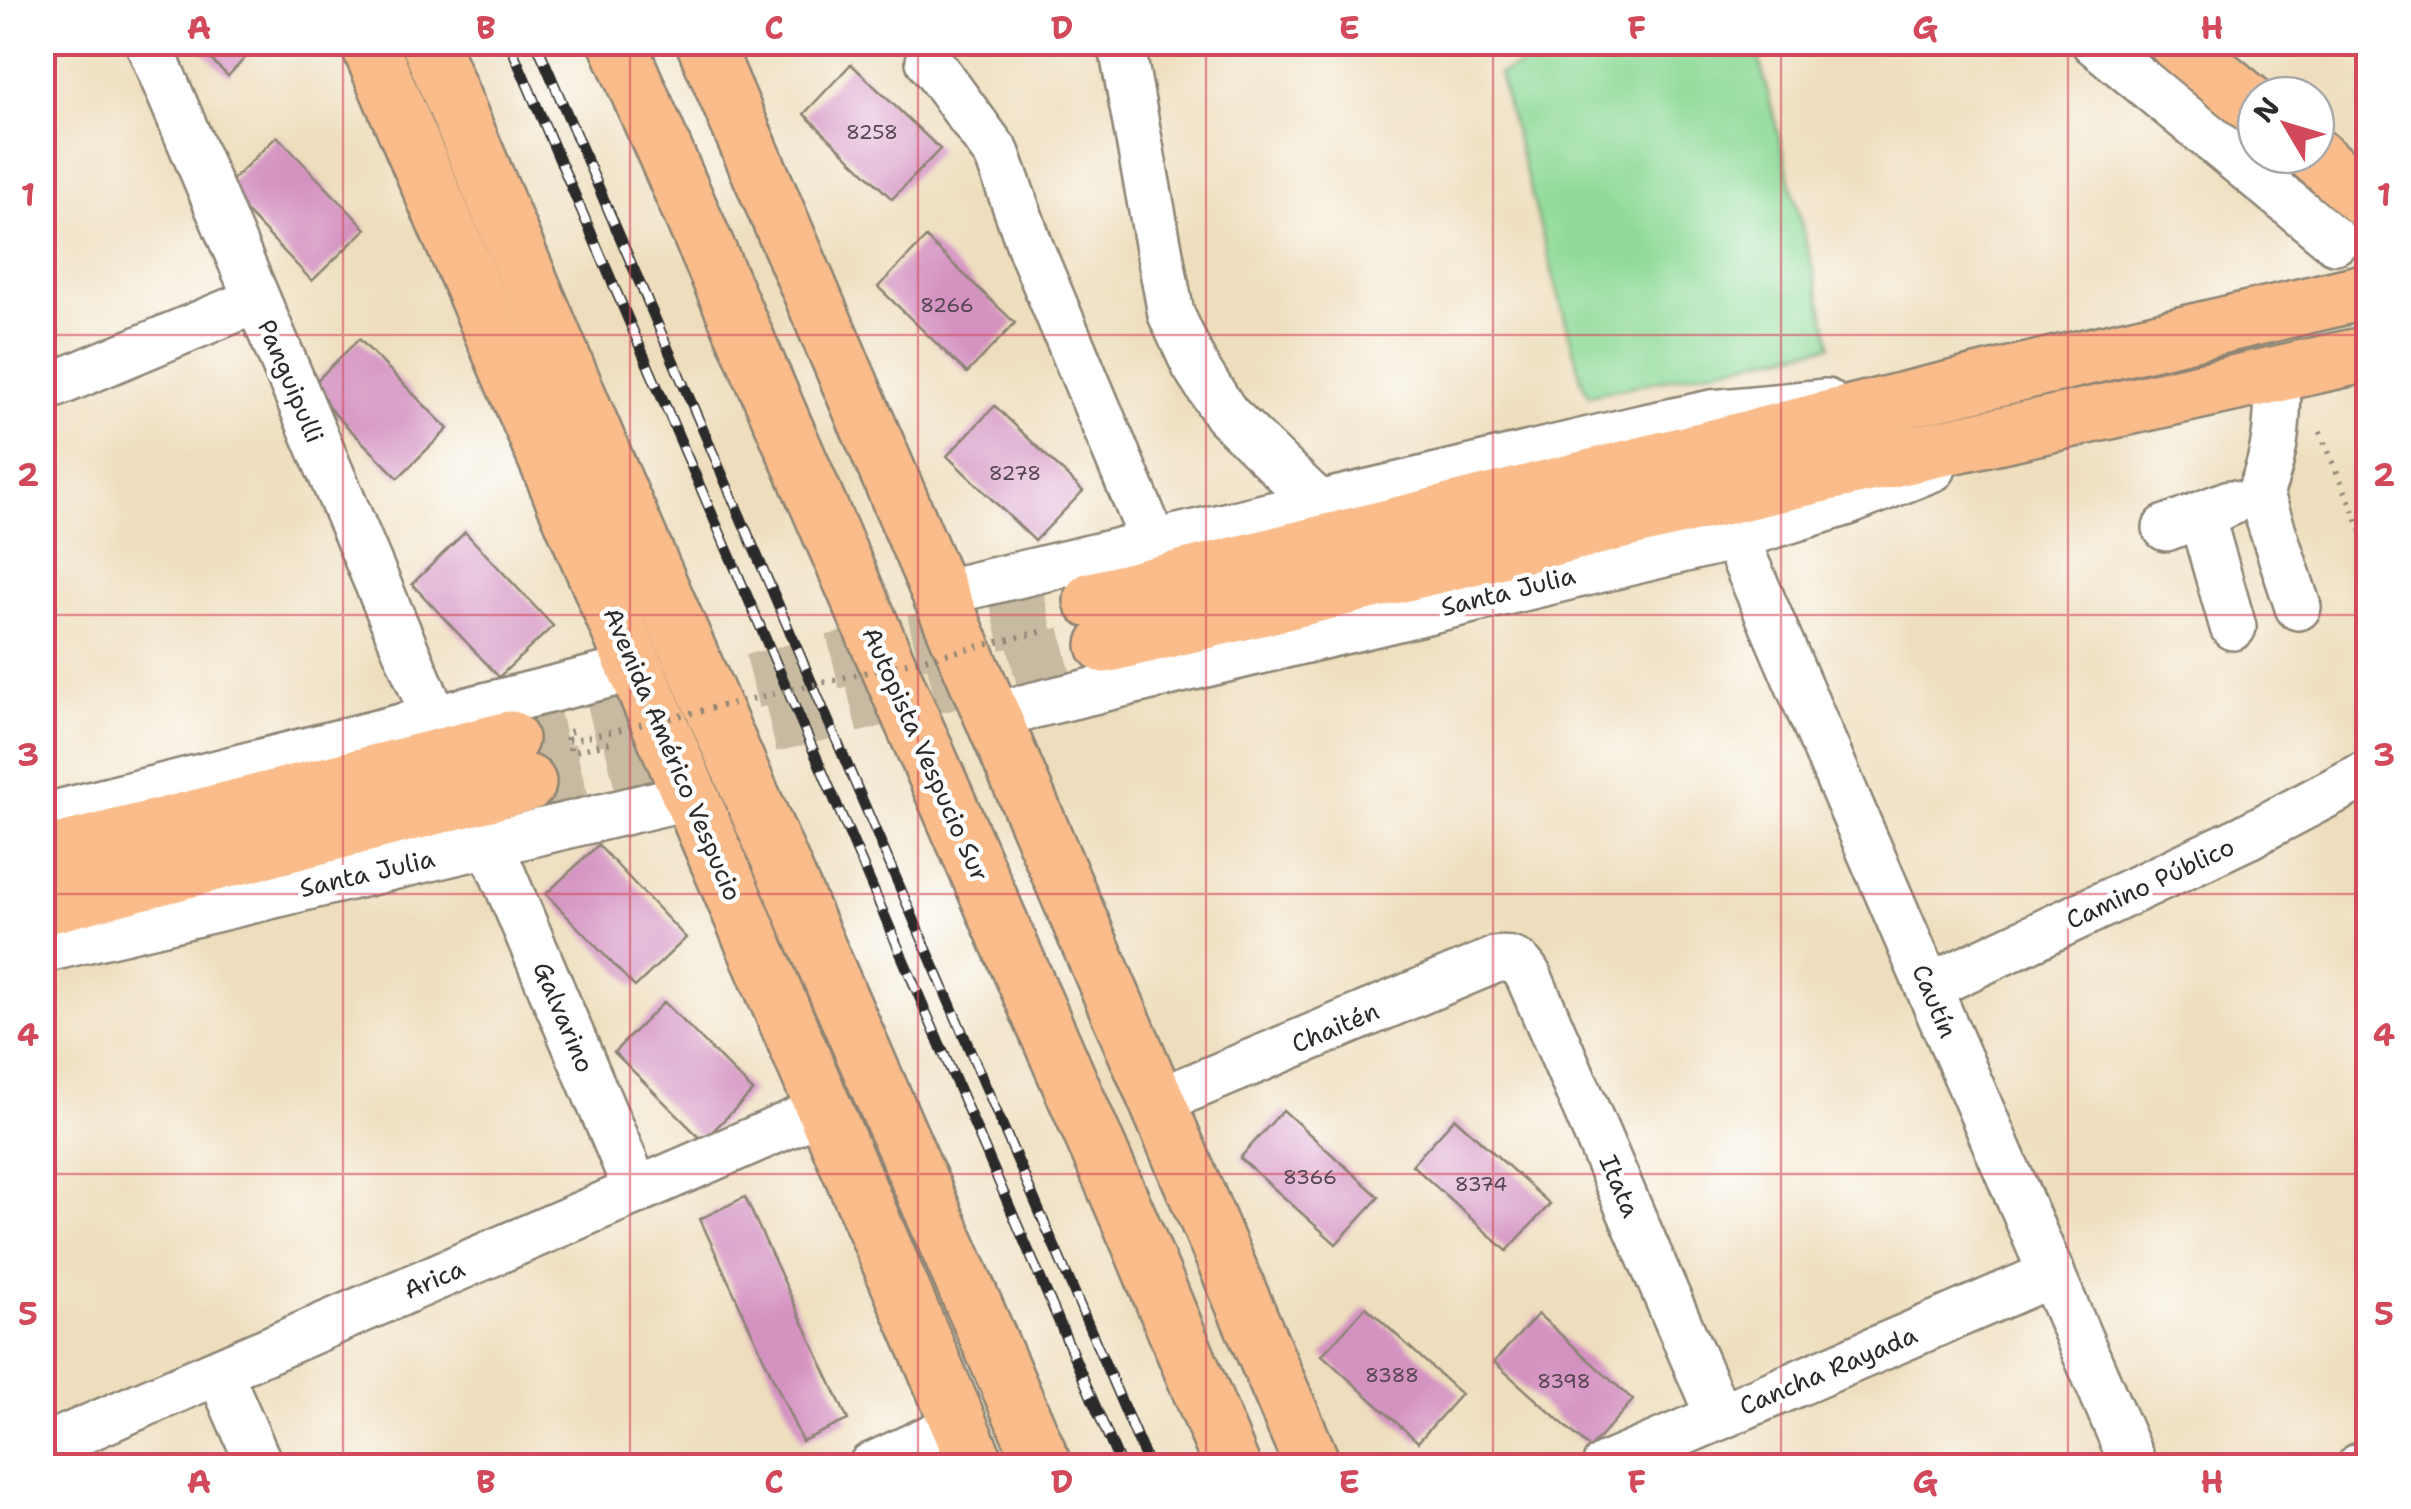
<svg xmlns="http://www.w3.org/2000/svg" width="2411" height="1509" font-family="'Shantell Sans',sans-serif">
	<rect width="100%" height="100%" fill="#fff"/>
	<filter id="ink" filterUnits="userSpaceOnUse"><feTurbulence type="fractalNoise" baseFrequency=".01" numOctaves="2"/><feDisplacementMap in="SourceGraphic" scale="20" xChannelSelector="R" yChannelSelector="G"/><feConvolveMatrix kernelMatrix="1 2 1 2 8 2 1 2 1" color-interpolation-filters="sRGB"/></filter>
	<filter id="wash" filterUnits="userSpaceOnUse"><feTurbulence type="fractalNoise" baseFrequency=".0048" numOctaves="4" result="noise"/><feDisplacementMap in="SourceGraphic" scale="40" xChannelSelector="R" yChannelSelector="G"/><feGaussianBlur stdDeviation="2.25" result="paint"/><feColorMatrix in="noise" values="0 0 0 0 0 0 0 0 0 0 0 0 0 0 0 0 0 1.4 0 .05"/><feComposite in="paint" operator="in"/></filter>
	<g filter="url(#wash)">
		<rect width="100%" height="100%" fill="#eedebd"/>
		<path fill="#8fda97" stroke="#5d8261" stroke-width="2.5" d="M1583,43H1755L1832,345L1589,395L1582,382L1499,74Z"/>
		<g id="blocks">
			<g fill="#d492c1">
				<path d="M193,42H260L228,76Z"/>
				<path d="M851,64L940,149L892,199L804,114Z"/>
				<path d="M277,136L366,229L312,281L224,188Z"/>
				<path d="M926,238L1015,323L967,373L878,287Z"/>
				<path d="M359,339L448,429L398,478L309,388Z"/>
				<path d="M995,406L1083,491L1035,541L947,456Z"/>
				<path d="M465,532L553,626L499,677L412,584Z"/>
				<path d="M598,845L686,938L635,987L546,894Z"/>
				<path d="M664,1002L753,1091L703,1141L614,1052Z"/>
				<path d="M1283,1110L1379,1197L1336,1244L1240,1158Z"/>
				<path d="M1455,1118L1550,1204L1507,1251L1412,1165Z"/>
				<path d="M745,1197L848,1420L802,1441L700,1219Z"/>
				<path d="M1366,1307L1461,1394L1418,1442L1322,1355Z"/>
				<path d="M1538,1314L1633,1400L1590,1448L1494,1362Z"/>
			</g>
		</g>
	</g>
	<g filter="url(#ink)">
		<use href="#blocks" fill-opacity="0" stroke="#8c8474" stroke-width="2.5"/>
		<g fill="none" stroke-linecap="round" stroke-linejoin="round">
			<g stroke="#c7baa0" stroke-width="55" stroke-dasharray="55 28" stroke-linecap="butt">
				<path d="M510,739L1092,600"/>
				<path d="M528,783L1105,645"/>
			</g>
			<g stroke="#8c8474" stroke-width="50">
				<g id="minor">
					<path d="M148,42L435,719"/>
					<path d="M1121,42L1171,314L1195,366L1226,414L1319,504"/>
					<path d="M2094,42L2335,241"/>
					<path d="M929,61L997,154L1031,249L1154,543"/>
					<path d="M2278,373C2278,415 2277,453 2260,492L2298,607"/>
					<path d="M42,390L257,300"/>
					<path d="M2201,515L2233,627"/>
					<path d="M2166,528L2230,503"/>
					<path d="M1735,537L2134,1466"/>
					<path d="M941,593L1641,428L1712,413L1826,402"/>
					<path d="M993,715L1735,537L1848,502L1933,468"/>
					<path d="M42,817L636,668"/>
					<path d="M490,844L637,1191"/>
					<path d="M42,950L691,796"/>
					<path d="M1929,987L2246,837L2368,773"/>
					<path d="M1157,1102L1495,960C1512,957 1521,962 1529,977L1719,1417"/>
					<path d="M219,1372L260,1466"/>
					<path d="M42,1448L825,1109"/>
					<path d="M871,1466L959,1425"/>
					<path d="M1605,1466L2052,1274"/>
					<path d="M2360,1466L2368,1463"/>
				</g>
			</g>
			<g stroke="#8c8474" stroke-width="60">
				<g id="major">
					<path d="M368,42L977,1466"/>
					<path d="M704,42L1313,1466"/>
					<path d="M2176,42L2256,108"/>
					<path d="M2314,155L2368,202"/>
					<path d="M1092,600L1913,398L2368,291"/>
					<path d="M1105,645L1765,487L2368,354"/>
					<path d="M42,856L510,739"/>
					<path d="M42,907L528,783"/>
				</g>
			</g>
			<g stroke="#8c8474" stroke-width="60">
				<g id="highway">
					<path d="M429,42L609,469L1044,1466"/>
					<path d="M617,42L1139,1242L1232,1466"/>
				</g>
			</g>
			<g stroke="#8c8474" stroke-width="6" stroke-dasharray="2.5 8" stroke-linecap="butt">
				<path d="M2320,432L2368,546"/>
				<path d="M572,731L566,733L571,752L616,741"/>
				<path d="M568,741L588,737"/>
			</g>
			<use href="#minor" stroke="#fff" stroke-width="45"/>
			<use href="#major" stroke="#f9bc8a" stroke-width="55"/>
			<use href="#highway" stroke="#f9bc8a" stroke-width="55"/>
			<g stroke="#2b2b2b" stroke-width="11">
				<g id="rail">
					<path d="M509,42L1121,1466"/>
					<path d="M536,42L1149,1466"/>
				</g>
			</g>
			<use href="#rail" stroke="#fff" stroke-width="8" stroke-dasharray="22" stroke-linecap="butt"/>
			<path stroke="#8c8474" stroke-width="6" stroke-dasharray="2.5 8" stroke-linecap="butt" d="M588,737L1045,631"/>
		</g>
	</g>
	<path fill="none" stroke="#d1495b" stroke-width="2.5" stroke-opacity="0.55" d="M343,42V1466M630,42V1466M918,42V1466M1206,42V1466M1493,42V1466M1781,42V1466M2068,42V1466M42,335H2368M42,615H2368M42,894H2368M42,1174H2368"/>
	<g text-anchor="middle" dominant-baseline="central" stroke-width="9" stroke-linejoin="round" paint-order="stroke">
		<g font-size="20" fill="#554550">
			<text x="872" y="132">8258</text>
			<text x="947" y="305">8266</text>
			<text x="1015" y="473">8278</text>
			<text x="1310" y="1177">8366</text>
			<text x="1481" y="1184">8374</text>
			<text x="1392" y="1375">8388</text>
			<text x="1564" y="1381">8398</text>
		</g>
		<g font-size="25" fill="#2b2b2b" stroke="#fff">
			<text transform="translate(291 381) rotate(67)">Panguipulli</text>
			<text transform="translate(1508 591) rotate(-14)">Santa Julia</text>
			<text transform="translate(673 754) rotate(67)">Avenida Américo Vespucio</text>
			<text transform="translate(926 754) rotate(66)">Autopista Vespucio Sur</text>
			<text transform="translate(367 873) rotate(-13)">Santa Julia</text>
			<text transform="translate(2150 883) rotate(-25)">Camino Público</text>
			<text transform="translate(1935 1001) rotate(67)">Cautín</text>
			<text transform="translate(564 1017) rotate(67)">Galvarino</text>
			<text transform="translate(1335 1027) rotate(-23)">Chaitén</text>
			<text transform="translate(1620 1186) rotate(67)">Itata</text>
			<text transform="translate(434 1279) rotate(-23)">Arica</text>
			<text transform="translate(1828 1370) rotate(-23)">Cancha Rayada</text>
		</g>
	</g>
	<rect width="2411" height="1509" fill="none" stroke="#fff" stroke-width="110"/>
	<g transform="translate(2286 125) rotate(308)"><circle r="48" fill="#ffffff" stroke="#aaaaaa" stroke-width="2.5"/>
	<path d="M0-8L18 38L0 25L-18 38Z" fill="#d1495b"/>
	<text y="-15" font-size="28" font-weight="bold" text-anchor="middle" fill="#2b2b2b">N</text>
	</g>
	<rect x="55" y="55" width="2301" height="1399" fill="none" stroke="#d1495b" stroke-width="4"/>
	<g font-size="32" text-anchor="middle" font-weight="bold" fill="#d1495b">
		<text x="199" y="39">A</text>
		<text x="486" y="39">B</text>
		<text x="774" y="39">C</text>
		<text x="1062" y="39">D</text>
		<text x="1349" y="39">E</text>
		<text x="1637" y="39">F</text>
		<text x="1925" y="39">G</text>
		<text x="2212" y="39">H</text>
		<text x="28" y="206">1</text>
		<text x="2384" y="206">1</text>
		<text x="28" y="486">2</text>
		<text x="2384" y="486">2</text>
		<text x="28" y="766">3</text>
		<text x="2384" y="766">3</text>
		<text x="28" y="1046">4</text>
		<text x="2384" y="1046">4</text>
		<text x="28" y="1325">5</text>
		<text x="2384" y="1325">5</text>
		<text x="199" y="1493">A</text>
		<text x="486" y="1493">B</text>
		<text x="774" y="1493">C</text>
		<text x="1062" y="1493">D</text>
		<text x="1349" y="1493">E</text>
		<text x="1637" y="1493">F</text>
		<text x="1925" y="1493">G</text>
		<text x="2212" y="1493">H</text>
	</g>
</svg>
